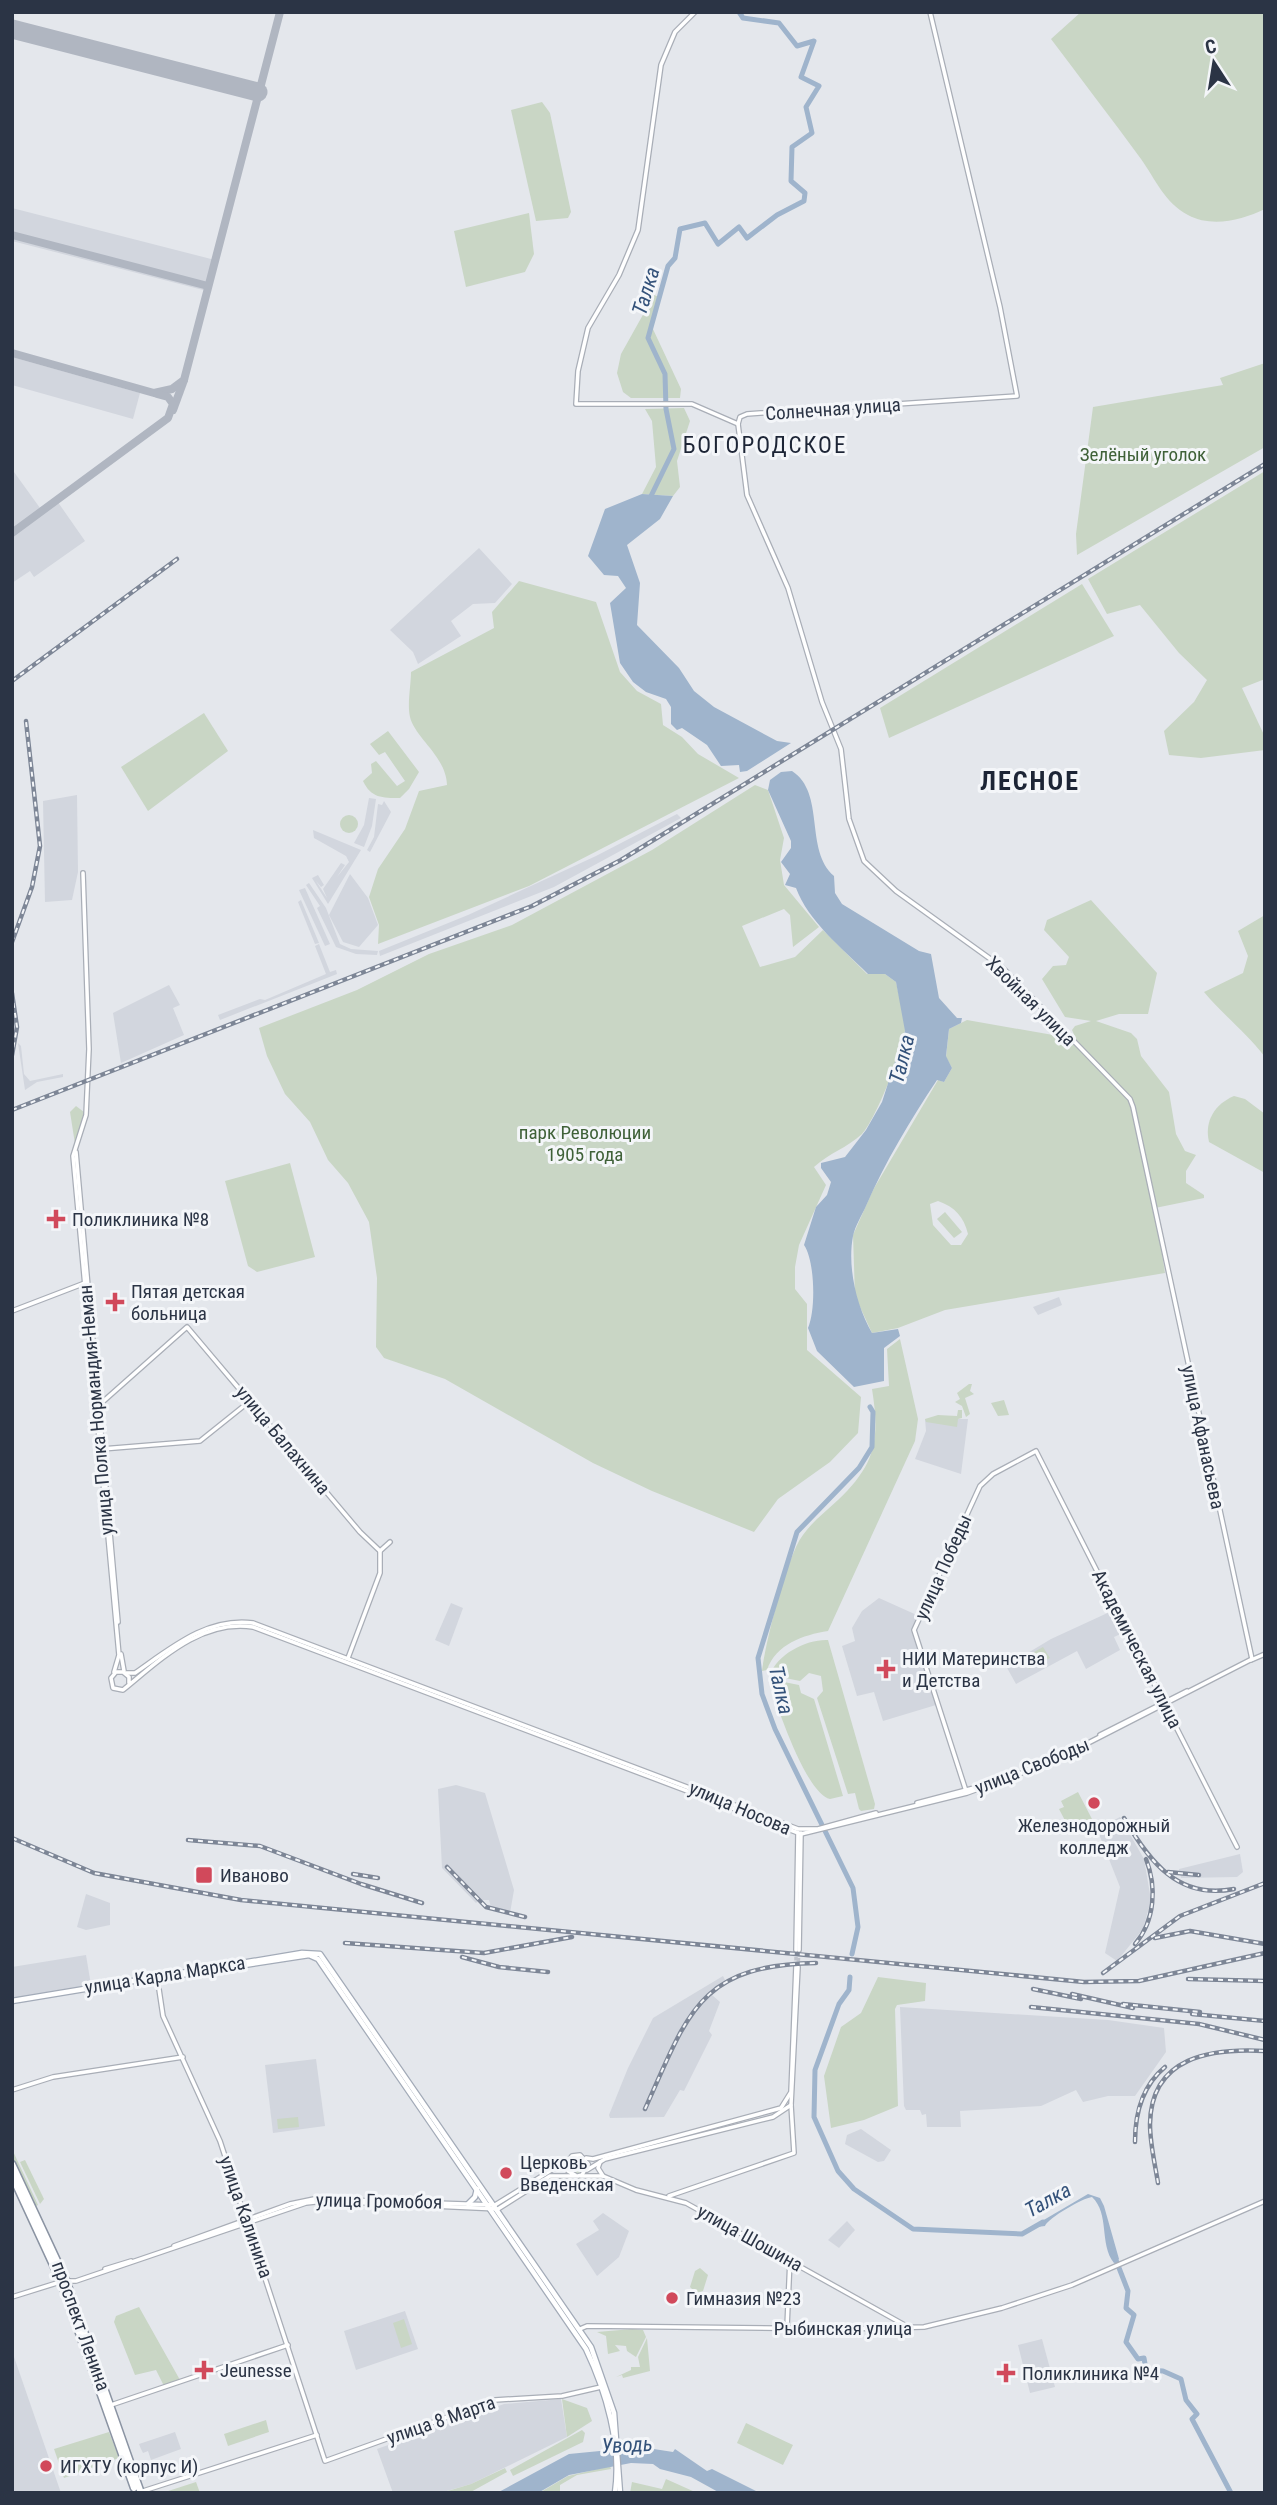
<svg xmlns="http://www.w3.org/2000/svg" width="1277" height="2505" font-family="'Roboto Condensed',sans-serif">
	<rect width="100%" height="100%" fill="#e4e7ec"/>
	<g fill="#d2d6de">
		<path d="M12,208L215,260L207,291L12,241Z"/>
		<path d="M12,357L140,393L133,419L12,385Z"/>
		<path d="M14,472L40,508L55,498L85,541L34,577L30,571L12,583Z"/>
		<path d="M479,548L512,584L495,603L473,604L451,621L461,636L418,664L413,652L390,630Z"/>
		<path d="M77,795L78,872L72,900L45,902L43,801Z"/>
		<path d="M369,798L376,799L372,826L364,847L354,843L364,825Z"/>
		<path d="M384,801L391,812L370,852L367,850L374,837L378,804L382,805Z"/>
		<path d="M677,814L681,818L554,887L380,956L379,951L468,915L596,856Z"/>
		<path d="M313,830L361,850L328,904L312,878L318,875L324,885L321,887L316,881L327,898L323,889L341,863L345,865L337,877L349,862L346,856L314,838Z"/>
		<path d="M350,874L368,898L378,925L359,947L343,942L329,915Z"/>
		<path d="M309,883L326,908L340,944L351,949L378,951L377,955L356,954L336,947L317,908L320,906L306,885Z"/>
		<path d="M305,888L330,944L325,946L299,890Z"/>
		<path d="M301,900L319,943L315,944L298,902Z"/>
		<path d="M319,944L330,972L336,970L337,974L220,1020L218,1015L260,999L265,1000L326,974L315,946Z"/>
		<path d="M169,985L180,1005L173,1008L184,1035L121,1063L113,1013Z"/>
		<path d="M18,1043L21,1046L24,1074L30,1081L63,1074V1077L37,1082L25,1090Z"/>
		<path d="M1059,1297L1062,1305L1038,1315L1033,1307Z"/>
		<path d="M925,1419H968L961,1474L915,1459L926,1431Z"/>
		<path d="M879,1598L919,1616L911,1630L936,1705L883,1721L874,1692L857,1696L842,1646L855,1641L852,1628L862,1611Z"/>
		<path d="M451,1603L463,1608L449,1646L435,1640Z"/>
		<path d="M1114,1610L1125,1632L1114,1637L1120,1650L1086,1669L1077,1651L1016,1684L1006,1666L1051,1639Z"/>
		<path d="M456,1785L485,1793L514,1890L510,1913L491,1907L489,1900H479L476,1903L442,1868L438,1789Z"/>
		<path d="M1120,1817L1144,1859L1151,1900L1143,1929L1117,1961L1105,1953L1120,1887L1097,1829Z"/>
		<path d="M1240,1854L1243,1872L1237,1877L1181,1878L1179,1869Z"/>
		<path d="M86,1894L110,1903V1925L86,1930L77,1927Z"/>
		<path d="M86,1955L91,1985L12,1999V1967Z"/>
		<path d="M723,1976L726,1982L712,1995L720,2002L709,2031L712,2035L684,2091L680,2090L664,2117L610,2118L609,2115L628,2068L653,2018Z"/>
		<path d="M900,2007L1108,2020L1164,2028L1166,2052L1135,2096H1108L1083,2102L1076,2090L1041,2106L960,2111L961,2127H927L926,2114L922,2115L920,2110H906L904,2106Z"/>
		<path d="M316,2059L325,2126L273,2133L265,2065Z"/>
		<path d="M861,2129L891,2150L884,2161L878,2162L845,2144L847,2135Z"/>
		<path d="M603,2213L629,2231L619,2257L597,2276L576,2244L599,2230L593,2221Z"/>
		<path d="M847,2221L855,2230L839,2248L828,2240Z"/>
		<path d="M405,2311L418,2349L356,2370L344,2331Z"/>
		<path d="M1042,2339L1055,2387L1030,2393L1018,2345Z"/>
		<path d="M12,2351L61,2493H12Z"/>
		<path d="M561,2399L567,2437L471,2484L440,2493H393L377,2449L504,2404Z"/>
		<path d="M175,2432L181,2449L151,2460L148,2451L143,2453L141,2449L139,2444Z"/>
	</g>
	<g fill="#c9d6c5" fill-rule="evenodd">
		<path d="M1081,12H1265V209C1242,220 1212,228 1188,215C1164,202 1156,180 1141,159C1111,118 1081,79 1051,39Z"/>
		<path d="M542,102L550,113L571,212L568,218L536,221L511,110Z"/>
		<path d="M529,213L534,254L525,272L466,287L454,231Z"/>
		<path d="M654,295L659,297L652,327L681,389L680,398H631L623,392L617,373L621,354Z"/>
		<path d="M1265,363V447L1077,555L1076,534L1093,407L1223,385L1220,378Z"/>
		<path d="M684,408L690,421L677,461L680,487L673,496L642,494L656,467L652,421L645,409Z"/>
		<path d="M1265,471V679L1242,688L1265,737V750L1201,758L1169,755L1164,731L1194,702L1207,680L1179,653L1140,605L1107,614L1088,579Z"/>
		<path d="M519,581L596,602L620,672L637,691L661,704L663,725L682,737L698,754L739,778L529,886L378,944L379,925L369,897L378,869L405,829L419,791L447,785C446,756 415,738 410,717C407,704 411,685 411,672L494,628L492,612Z"/>
		<path d="M1082,584L1114,636L889,738L880,708Z"/>
		<path d="M204,713L228,751L148,811L121,767Z"/>
		<path d="M388,731L419,772L409,789L400,798C382,798 371,798 363,781L372,773L371,764L376,761L397,786L405,781L385,752L379,755L370,744Z"/>
		<path d="M755,785L768,790L784,838L780,860L784,885L819,927L793,947L790,915L784,909L742,926L760,967L795,957L823,930L867,974H885L896,982C899,997 905,1015 905,1030C904,1048 875,1121 862,1134C847,1148 829,1153 814,1167L826,1185L799,1245L795,1267V1289L807,1304V1350L861,1397L858,1433L830,1462L778,1499L754,1532L652,1491L593,1463L445,1379L384,1358L376,1347L377,1278L369,1222L348,1183L328,1160L310,1122L285,1094L267,1056L259,1028L357,990L429,954L512,925L652,850Z"/>
		<circle cx="349" cy="824" r="9"/>
		<path d="M1091,900L1157,973L1148,1014H1119L1096,1021L1131,1033L1137,1039L1141,1056L1169,1092L1176,1134L1185,1151L1196,1155L1186,1171V1183L1204,1195V1198L1155,1208L1165,1273L945,1310L898,1328L872,1333L855,1296L853,1235L873,1190L938,1080L944,1082L952,1068L946,1057L949,1029L967,1020L1076,1039L1072,1030L1075,1026L1091,1021L1065,1017L1042,979L1053,966L1066,965L1069,957L1044,930L1047,920ZM938,1201C955,1207 964,1217 968,1234L961,1245H951L933,1225L930,1204Z"/>
		<path d="M1265,915V1057C1246,1032 1224,1016 1204,992L1243,973L1248,956L1238,931Z"/>
		<path d="M1234,1096L1245,1099L1265,1114V1173L1209,1142C1204,1121 1215,1104 1234,1096Z"/>
		<path d="M76,1106L84,1112L75,1144L70,1112Z"/>
		<path d="M290,1163L315,1257L257,1272L248,1266L225,1181Z"/>
		<path d="M945,1212L962,1232L954,1238L937,1219Z"/>
		<path d="M900,1339L918,1419L915,1441L828,1631C803,1635 776,1644 767,1670L762,1671C766,1640 783,1575 796,1547C805,1527 822,1515 838,1500C876,1464 880,1439 872,1389L889,1386L887,1349Z"/>
		<path d="M969,1384H972L970,1391L974,1394L965,1398L970,1414L966,1417L962,1406L955,1402L960,1399L957,1393Z"/>
		<path d="M1004,1400L1009,1415L998,1416L991,1403Z"/>
		<path d="M958,1410H962V1418L958,1419L957,1427L926,1422L925,1419L938,1415L957,1416Z"/>
		<path d="M828,1640L875,1804L874,1809L861,1811L859,1809L855,1793L848,1794L817,1698L823,1691L821,1676L809,1673L800,1681L770,1675C777,1654 807,1639 828,1640Z"/>
		<path d="M1043,1647L1050,1658L1029,1669L1023,1658Z"/>
		<path d="M769,1679L799,1685L801,1693L814,1699L843,1796L830,1799C806,1794 775,1702 769,1679Z"/>
		<path d="M1078,1792L1093,1821L1071,1832L1059,1809L1064,1807L1061,1801Z"/>
		<path d="M878,1977L926,1983L925,2001L897,2005L895,2009L898,2106L864,2120L831,2128L824,2076L841,2027L861,2013Z"/>
		<path d="M298,2117L299,2127L278,2129L277,2119Z"/>
		<path d="M12,2149L38,2205L36,2206L12,2157Z"/>
		<circle cx="577" cy="2165" r="8"/>
		<path d="M25,2160L44,2199L40,2204L20,2162Z"/>
		<path d="M700,2268L708,2275L703,2291L696,2293L690,2287L695,2271Z"/>
		<path d="M139,2307L180,2380L164,2386L156,2370L135,2375L114,2322L116,2316Z"/>
		<path d="M404,2319L412,2344L401,2348L393,2323Z"/>
		<path d="M632,2329L643,2330L646,2337L636,2357L627,2351L626,2346L615,2345L620,2351L608,2354L606,2336L597,2332Z"/>
		<path d="M647,2338L650,2371L623,2378L622,2375L616,2377L631,2370V2367H640L638,2357Z"/>
		<path d="M562,2399L587,2408L592,2421L567,2437Z"/>
		<path d="M266,2420L269,2432L228,2446L224,2434Z"/>
		<path d="M746,2423L793,2445L783,2465L737,2443Z"/>
		<path d="M582,2430L585,2433L583,2442L513,2476L510,2470Z"/>
		<path d="M109,2432L119,2458L64,2478L54,2449Z"/>
		<path d="M610,2466L611,2469L577,2475L560,2485V2493H539L568,2476Z"/>
		<path d="M505,2468L507,2472L469,2493H441L471,2484Z"/>
		<path d="M666,2479L695,2492L630,2493L632,2482L662,2489Z"/>
		<path d="M196,2482L200,2493H162Z"/>
	</g>
	<g fill="#9fb4cc">
		<path d="M642,494L673,496L660,519L627,545L640,583L637,625L679,668L694,691L714,707L777,741L791,743L747,771L740,772L739,765L721,766L707,745L682,728L677,730L671,724V707L666,699L646,692L633,682L620,663L610,603L626,588L618,576L604,575L588,556L605,509Z"/>
		<path d="M792,771C826,793 804,850 834,876L835,893L842,904L919,951L931,954L939,998L957,1018H962L961,1023L949,1029L946,1056L952,1068L944,1082L937,1080C911,1119 885,1162 866,1206C862,1215 855,1226 853,1236C847,1268 857,1307 872,1333L898,1329L900,1336L884,1348V1381L854,1387L817,1351L808,1328C816,1310 815,1261 804,1245L816,1207L827,1195L831,1182L821,1168V1163L845,1157L866,1130L882,1102L905,1031L896,982L885,974H868C842,948 808,921 796,888L785,885L790,874L781,862L791,848V841L768,790L770,780L781,772Z"/>
		<path d="M1088,2194L1100,2198L1104,2206L1119,2259L1114,2263C1099,2244 1110,2214 1092,2197C1083,2198 1048,2218 1045,2226L1037,2227L1042,2221Z"/>
		<path d="M641,2447L673,2452L675,2449L707,2471L712,2469L760,2493H720L691,2477L660,2469L653,2464L631,2463L569,2475L538,2493H497L569,2454Z"/>
	</g>
	<g fill="none" stroke-linecap="round" stroke-linejoin="round">
		<g stroke="#9fb4cc" stroke-width="5">
			<path d="M650,498L674,449L666,409L665,374L648,338L668,266L675,258L680,229L705,223L718,244L739,227L747,238L777,215L804,201L805,193L791,181L792,147L812,133L806,107L819,86L801,77L814,41L797,46L779,23L743,18L739,12"/>
			<path d="M852,1954L858,1927L853,1888L775,1729L762,1694L758,1658L797,1532L859,1468L872,1447L873,1412L870,1407"/>
			<path d="M850,1977L849,1990L839,2004L815,2070L814,2117L838,2171L854,2189L913,2229L1022,2234L1043,2222"/>
			<path d="M1114,2255L1128,2291L1126,2308L1134,2315L1126,2342L1138,2359L1144,2358L1146,2370L1163,2371L1181,2379L1186,2400L1197,2414L1192,2419L1231,2493"/>
		</g>
		<g stroke="#b0b6c1" stroke-width="8">
			<path d="M12,235L208,286"/>
			<path d="M12,353L154,393L172,389L184,380L280,12"/>
			<path d="M173,410L184,380"/>
			<path d="M12,533L168,418L173,404L168,397L157,394"/>
		</g>
		<path stroke="#b0b6c1" stroke-width="19" d="M12,29L258,92"/>
		<g stroke="#bfc3cb" stroke-width="3.5" stroke-dasharray="3.5 2" stroke-linecap="butt">
			<path d="M796,1966V1950"/>
			<path d="M798,1967L799,1950"/>
		</g>
		<g stroke="#a9aeb7" stroke-width="6">
			<g id="secondary">
				<path d="M695,12L675,32L661,65L638,230L619,275L588,328L578,371L576,404H692L738,424"/>
				<path d="M738,424L747,495L788,588L822,702L841,749L849,819L864,861L896,891L1003,968L1130,1099L1133,1107L1252,1659"/>
				<path d="M738,424L740,417L747,414L1017,396L1000,307L930,12"/>
				<path d="M83,873L89,1049L86,1115L73,1156L119,1655L114,1672"/>
				<path d="M76,1152L118,1622"/>
				<path d="M12,1311L85,1283"/>
				<path d="M98,1406L187,1327L360,1532L380,1551"/>
				<path d="M102,1449L200,1441L250,1401"/>
				<path d="M121,1654L124,1671"/>
				<path d="M348,1658L380,1573V1551L390,1542"/>
				<path d="M1251,1660L1265,1654"/>
				<path d="M126,1673H135C171,1648 207,1617 253,1623L798,1829H818L876,1813"/>
				<path d="M129,1683V1677L123,1672H116L111,1678L113,1688L123,1690C160,1660 201,1619 253,1627L801,1834L967,1793L1011,1777L1055,1760L1252,1659"/>
				<path d="M1100,1735L1187,1691"/>
				<path d="M966,1791L914,1630L980,1486L993,1474L1036,1451L1237,1847"/>
				<path d="M917,1803L974,1788"/>
				<path d="M796,1950L798,1833"/>
				<path d="M799,1950L801,1833"/>
				<path d="M157,1976L163,2016L220,2141L325,2461L495,2400L562,2396L601,2387"/>
				<path d="M12,2090L53,2077L183,2057"/>
				<path d="M586,2158L593,2159L781,2108L791,2092L796,1966"/>
				<path d="M600,2162L598,2168L603,2176"/>
				<path d="M587,2170L605,2159L773,2117L791,2105L798,1967"/>
				<path d="M581,2176H603L636,2190L686,2203L910,2328"/>
				<path d="M669,2196L794,2153L791,2105"/>
				<path d="M174,2246L290,2204L314,2199L495,2205L566,2161"/>
				<path d="M105,2269L131,2261"/>
				<path d="M68,2281H76L306,2203L324,2201L498,2209L550,2176H578L582,2175L588,2164L580,2155L572,2156L567,2163L568,2171L575,2175"/>
				<path d="M12,2297L60,2282"/>
				<path d="M787,2327L790,2259"/>
				<path d="M580,2329L587,2326L841,2329L924,2327L1002,2308L1072,2285L1265,2201"/>
				<path d="M111,2405L288,2345"/>
				<path d="M140,2492L317,2435"/>
			</g>
		</g>
		<g stroke="#a3abb8" stroke-width="7">
			<g id="primary">
				<path d="M161,1978L309,1955L318,1959L586,2349C606,2391 622,2445 615,2493"/>
				<path d="M12,2001L302,1953L320,1954L591,2347L614,2413L620,2493"/>
				<path d="M468,2204L475,2197L477,2189"/>
			</g>
		</g>
		<g stroke="#8b94a3" stroke-width="9">
			<g id="highway">
				<path d="M12,2164L66,2280L141,2493"/>
				<path d="M12,2176L61,2282L134,2488"/>
			</g>
		</g>
		<use href="#secondary" stroke="#fff" stroke-width="3.5"/>
		<use href="#primary" stroke="#fff" stroke-width="4.5"/>
		<use href="#highway" stroke="#fff" stroke-width="6"/>
		<g stroke="#7d8696" stroke-width="4.5">
			<g id="rail">
				<path d="M12,681L177,559"/>
				<path d="M12,942L32,887L40,846L26,721"/>
				<path d="M12,993L17,1027L12,1055"/>
				<path d="M12,1110L532,906L621,860L1265,464"/>
				<path d="M1124,1818C1149,1861 1178,1900 1234,1889"/>
				<path d="M12,1838L94,1873L241,1900L1084,1982L1139,1981L1265,1953"/>
				<path d="M188,1840L260,1846L361,1884L422,1903"/>
				<path d="M447,1867L486,1907L525,1917"/>
				<path d="M1168,1872L1199,1875"/>
				<path d="M353,1874L378,1878"/>
				<path d="M1155,1938L1190,1931L1265,1944"/>
				<path d="M345,1943L484,1953L572,1937"/>
				<path d="M1135,1944C1155,1921 1157,1887 1146,1859"/>
				<path d="M462,1957L499,1967L548,1972"/>
				<path d="M1103,1973L1180,1916L1265,1883"/>
				<path d="M1188,1979L1265,1981"/>
				<path d="M1033,1989L1081,1999"/>
				<path d="M1072,1994L1133,2008"/>
				<path d="M1123,2004L1200,2012"/>
				<path d="M1031,2007L1199,2024L1265,2040"/>
				<path d="M1192,2014L1265,2021"/>
				<path d="M645,2109C688,2014 698,1965 816,1963"/>
				<path d="M1135,2142C1135,2113 1142,2086 1165,2067"/>
				<path d="M1158,2183C1155,2164 1150,2144 1150,2124C1151,2056 1212,2048 1265,2051"/>
			</g>
		</g>
		<use href="#rail" stroke="#f4f6f9" stroke-width="2" stroke-dasharray="5" stroke-linecap="butt"/>
	</g>
	<g fill="#d1495b" stroke="#f4f6f9" stroke-width="2.5">
		<path d="M52.5 1208.5h7v7h7v7h-7v7h-7v-7h-7v-7h7z"/>
		<path d="M111.5 1291.5h7v7h7v7h-7v7h-7v-7h-7v-7h7z"/>
		<path d="M882.5 1658.5h7v7h7v7h-7v7h-7v-7h-7v-7h7z"/>
		<circle cx="1094" cy="1803" r="7"/>
		<rect x="195" y="1866" width="18" height="18" rx="3.5"/>
		<circle cx="506" cy="2173" r="7"/>
		<circle cx="672" cy="2298" r="7"/>
		<path d="M200.5 2359.5h7v7h7v7h-7v7h-7v-7h-7v-7h7z"/>
		<path d="M1002.5 2362.5h7v7h7v7h-7v7h-7v-7h-7v-7h7z"/>
		<circle cx="46" cy="2466" r="7"/>
	</g>
	<g text-anchor="middle" dominant-baseline="central" stroke-width="6" stroke-linejoin="round" paint-order="stroke">
		<g font-size="19" fill="#2b3445" stroke="#f4f6f9">
			<text transform="translate(833 409) rotate(-4)">Солнечная улица</text>
			<text transform="translate(1031 1001) rotate(45)">Хвойная улица</text>
			<text transform="translate(96 1410) rotate(-95)">улица Полка Нормандия-Неман</text>
			<text transform="translate(1203 1437) rotate(78)">улица Афанасьева</text>
			<text transform="translate(283 1440) rotate(50)">улица Балахнина</text>
			<text transform="translate(943 1567) rotate(-66)">улица Победы</text>
			<text transform="translate(1137 1649) rotate(63)">Академическая улица</text>
			<text transform="translate(1032 1766) rotate(-22)">улица Свободы</text>
			<text transform="translate(740 1808) rotate(23)">улица Носова</text>
			<text transform="translate(165 1975) rotate(-9)">улица Карла Маркса</text>
			<text transform="translate(379 2201) rotate(1)">улица Громобоя</text>
			<text transform="translate(246 2217) rotate(71)">улица Калинина</text>
			<text transform="translate(750 2238) rotate(29)">улица Шошина</text>
			<text transform="translate(81 2326) rotate(70)">проспект Ленина</text>
			<text x="843" y="2328">Рыбинская улица</text>
			<text transform="translate(441 2420) rotate(-19)">улица 8 Марта</text>
		</g>
		<g font-size="19" fill="#3f6138" stroke="#f4f6f9">
			<text x="1143" y="454">Зелёный уголок</text>
			<text x="585" y="1132">парк Революции<tspan x="585" dy="22">1905 года</tspan></text>
		</g>
		<g font-size="19" fill="#2b3445" stroke="#f4f6f9" text-anchor="start">
			<text x="72" y="1219">Поликлиника №8</text>
			<text x="131" y="1291">Пятая детская<tspan x="131" dy="22">больница</tspan></text>
			<text x="902" y="1658">НИИ Материнства<tspan x="902" dy="22">и Детства</tspan></text>
			<text x="1094" y="1825" text-anchor="middle">Железнодорожный<tspan x="1094" dy="22">колледж</tspan></text>
			<text x="220" y="1875">Иваново</text>
			<text x="520" y="2162">Церковь<tspan x="520" dy="22">Введенская</tspan></text>
			<text x="686" y="2298">Гимназия №23</text>
			<text x="220" y="2370">Jeunesse</text>
			<text x="1022" y="2373">Поликлиника №4</text>
			<text x="60" y="2466">ИГХТУ (корпус И)</text>
		</g>
		<g font-size="21" font-style="italic" fill="#34527a" stroke="#f4f6f9">
			<text transform="translate(646 291) rotate(-73)">Талка</text>
			<text transform="translate(902 1059) rotate(-76)">Талка</text>
			<text transform="translate(781 1690) rotate(77)">Талка</text>
			<text transform="translate(1048 2200) rotate(-29)">Талка</text>
			<text transform="translate(627 2445) rotate(-3)">Уводь</text>
		</g>
		<g font-size="23" letter-spacing="2" fill="#1d2536" stroke="#f4f6f9">
			<text x="765" y="445">БОГОРОДСКОЕ</text>
		</g>
		<g font-size="26" font-weight="bold" letter-spacing="2" fill="#1d2536" stroke="#f4f6f9">
			<text x="1030" y="781">ЛЕСНОЕ</text>
		</g>
	</g>
	<rect width="1277" height="2505" fill="none" stroke="#2b3445" stroke-width="28"/>
	<g transform="translate(1214 63) rotate(348)" stroke="#f4f6f9" stroke-width="5" paint-order="stroke">
	<path d="M0-5L12 26L0 18L-12 26Z" fill="#2b3445"/>
	<text y="-10" font-size="19" font-weight="bold" text-anchor="middle" fill="#2b3445">С</text>
	</g>
</svg>
